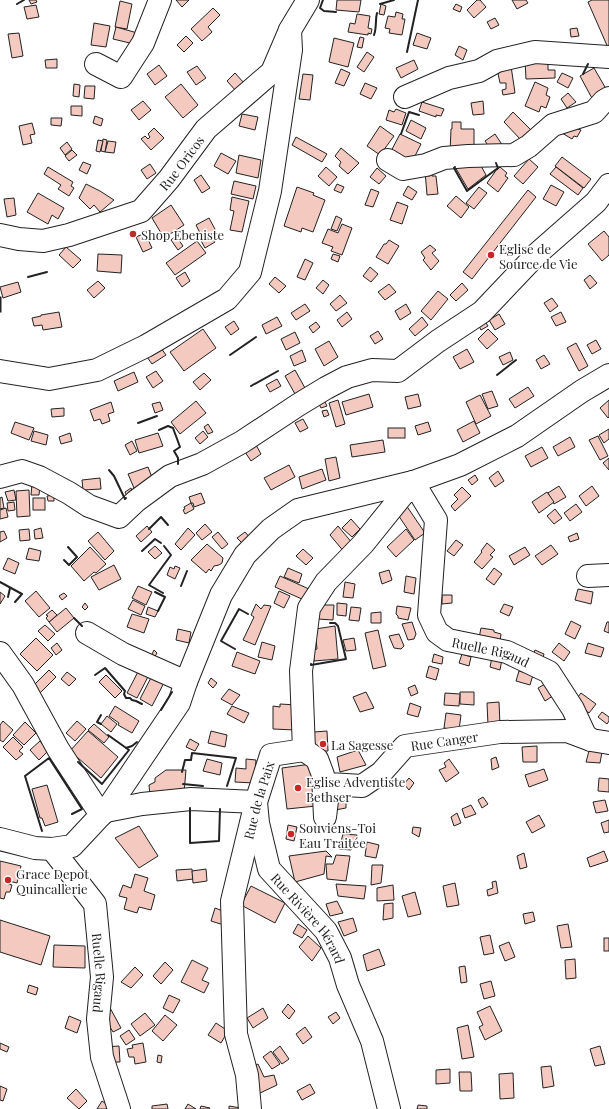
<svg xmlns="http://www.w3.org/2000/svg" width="609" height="1109" font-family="'Playfair Display',serif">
	<rect width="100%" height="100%" fill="#fff"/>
	<g fill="#f3c9c0" stroke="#222">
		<path d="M29,0H36L37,2L31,4Z"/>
		<path d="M176,0H189L182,7Z"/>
		<path d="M337,0H361L359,12L336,10Z"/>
		<path d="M477,0H480L486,7L474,18L467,10Z"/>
		<path d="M512,0H526L528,3L517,9Z"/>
		<path d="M592,0H609V50L588,2Z"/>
		<path d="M120,1L132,4L127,29L115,27Z"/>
		<path d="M381,4L386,6L384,15L379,14Z"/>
		<path d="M456,4L462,7L460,12L453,9Z"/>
		<path d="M36,5L39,17L27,19L24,7Z"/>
		<path d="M213,8L220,15L208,27L212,32L202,41L191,29Z"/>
		<path d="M396,12L403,14L402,19H405L402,35L389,33L390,29L385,28L388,16L395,17Z"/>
		<path d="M357,14L370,16L368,28L372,29L371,34L368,33V35L348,32L350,23L355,24Z"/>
		<path d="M495,18L499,25L491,29L487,22Z"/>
		<path d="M94,23L110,26L106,47L91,45Z"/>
		<path d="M116,27L141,34L138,45L113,39Z"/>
		<path d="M577,28L579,36L571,37L570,29Z"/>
		<path d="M19,33L23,56L12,58L8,34Z"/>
		<path d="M417,33L431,38L427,49L413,45Z"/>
		<path d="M186,36L193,43L184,52L177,45Z"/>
		<path d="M360,37L364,38L362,48L357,47Z"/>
		<path d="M334,38L354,43L348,67L329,62Z"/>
		<path d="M459,46L467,50L463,60L455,55Z"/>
		<path d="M367,52L374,57L364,72L357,67Z"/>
		<path d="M57,59V68H46L45,60Z"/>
		<path d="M414,60L418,69L401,78L396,68Z"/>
		<path d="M525,60H548V70H555V78L526,79Z"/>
		<path d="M159,65L167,76L155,85L147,74Z"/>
		<path d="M197,66L206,78L196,85L187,72Z"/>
		<path d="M511,66L515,93L503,95L502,90L506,89V83H500L497,69Z"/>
		<path d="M594,68L609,94L594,102L580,76Z"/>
		<path d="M341,69L350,73L344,86L335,83Z"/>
		<path d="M235,73L244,83L236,91L227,81Z"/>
		<path d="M562,73L573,78L568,88L557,82Z"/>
		<path d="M303,74L313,75L310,100L299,99Z"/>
		<path d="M535,82L548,88L546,95L550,97L546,108L541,106L539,112L525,106Z"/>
		<path d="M365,83L377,88L371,99L360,94Z"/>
		<path d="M74,84L80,85L79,97L73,96Z"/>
		<path d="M181,84L198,105L183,118L165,97Z"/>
		<path d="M85,86H95L94,99L84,98Z"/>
		<path d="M568,93L576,102L567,108L561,99Z"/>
		<path d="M143,101L151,110L139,120L131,110Z"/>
		<path d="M483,101L484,114L473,115L471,103Z"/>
		<path d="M422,102L444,109L441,116L436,115V117L419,111Z"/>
		<path d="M71,106H82V116L71,115Z"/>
		<path d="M396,109L406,113L402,125L386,120L389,110L394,112Z"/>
		<path d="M513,112L531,130L521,140L504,122Z"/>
		<path d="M242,114L258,117L255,130L239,126Z"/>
		<path d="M95,116L103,119L101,126L93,123Z"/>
		<path d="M51,118H62L61,126L51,125Z"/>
		<path d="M411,120L426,128L421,139L406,131Z"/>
		<path d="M452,122H461V129H474V154L450,153L451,129H452Z"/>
		<path d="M32,123L35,134L30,135L32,143L23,145L19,126Z"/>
		<path d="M562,124L581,130L577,137L574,136L572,139L557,130Z"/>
		<path d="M380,126L394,136L380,155L367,146Z"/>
		<path d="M154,128L164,138L151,150L141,139L145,136L148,139L150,137L148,134Z"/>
		<path d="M400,134L421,144L411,164L390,153Z"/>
		<path d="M495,134L503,146L493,153L485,141Z"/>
		<path d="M296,137L327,154L322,162L292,145Z"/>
		<path d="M103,139L107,140L105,152L101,151Z"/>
		<path d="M98,140L103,141L100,152L96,151Z"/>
		<path d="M108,141L116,142L114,153L105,152Z"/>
		<path d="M67,142L72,149L65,155L60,148Z"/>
		<path d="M341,148L359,163L348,174L339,166L341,162L335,156Z"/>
		<path d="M72,150L77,155L69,161L65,156Z"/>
		<path d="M221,153L236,161L228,174L214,166Z"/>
		<path d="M239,155L261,160L258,178L236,173Z"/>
		<path d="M562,157L591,179L584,188L555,166Z"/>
		<path d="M529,159L538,167L523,184L514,176Z"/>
		<path d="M451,160L480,164L486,175L468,189Z"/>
		<path d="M83,162L91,165L87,174L79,170Z"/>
		<path d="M150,164L156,173L147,179L141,170Z"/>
		<path d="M48,167L73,182L71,186L74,188L69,196L58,189L61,185L44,174Z"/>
		<path d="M326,167L337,177L329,186L318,176Z"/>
		<path d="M500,167L507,173L505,176L508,178L498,192L487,183L497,169V170Z"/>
		<path d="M556,167L583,188L578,195L550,174Z"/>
		<path d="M377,168L386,176L379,184L370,177Z"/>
		<path d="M425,171H432V176H436L438,194L427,195Z"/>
		<path d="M201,175L210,188L202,193L194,180Z"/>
		<path d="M234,181L256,186L253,199L231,194Z"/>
		<path d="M86,184L100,191L114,200L100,212L94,205L90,209L79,198Z"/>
		<path d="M337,184L344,187L341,193L334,190Z"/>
		<path d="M551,185L564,192L556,206L543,199Z"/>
		<path d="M408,186L417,192L412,200L403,195Z"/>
		<path d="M297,187L314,193L313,195L325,200L313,232L302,228L301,232L284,226Z"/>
		<path d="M479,187L487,193L474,209L466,203Z"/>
		<path d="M371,189L379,192L373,207L365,205Z"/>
		<path d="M528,190L536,197L472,279L463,272Z"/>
		<path d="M38,193L64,208L58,219L52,215L48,224L27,212Z"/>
		<path d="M456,196L469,207L461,218L447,206Z"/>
		<path d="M232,197L249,201L242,232L230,230L234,211L230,210Z"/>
		<path d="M14,198L16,215L7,217L4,199Z"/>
		<path d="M397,202L408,206L402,224L390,220Z"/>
		<path d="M171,205L184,225L164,238L152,218Z"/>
		<path d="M336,216L342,219L337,231L331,229Z"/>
		<path d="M209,218L216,231L211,234L215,242L205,248L199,237L201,235L196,225Z"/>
		<path d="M342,224L352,228L342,255L331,251L333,247L322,243L328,229L338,233Z"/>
		<path d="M604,231L609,237V255L602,261L588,244Z"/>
		<path d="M145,233L152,248L143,252L136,237Z"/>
		<path d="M176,236L183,246L178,250L171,240Z"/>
		<path d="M389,240L399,246L388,264L376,257L384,244H386Z"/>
		<path d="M197,241L206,253L175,275L166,263Z"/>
		<path d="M430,245L436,250L432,253L439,261L431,270L423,260L425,258L421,252Z"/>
		<path d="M66,247L81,260L73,268L59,255Z"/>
		<path d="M98,254L122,255L121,273L97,271Z"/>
		<path d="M333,254L340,256L338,262L331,259Z"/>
		<path d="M305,259L313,263L305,280L297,277Z"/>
		<path d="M370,267L378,274L371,282L363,276Z"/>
		<path d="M185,272L190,281L182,287L176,278Z"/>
		<path d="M590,275L597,283L590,289L584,280Z"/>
		<path d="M275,277L286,286L279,293L269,284Z"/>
		<path d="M323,280L329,285L323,294L316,288Z"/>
		<path d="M98,281L105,288L94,298L87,290Z"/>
		<path d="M18,282L21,292L3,298L0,287Z"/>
		<path d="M462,283L468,290L456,301L450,295Z"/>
		<path d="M389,284L396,292L385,300L378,292Z"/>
		<path d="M438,291L448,299L431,320L421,311Z"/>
		<path d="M340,295L347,303L336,311L330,304Z"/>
		<rect x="0" y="297" width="1" height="15"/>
		<path d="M552,298L558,306L550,312L544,303Z"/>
		<path d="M305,304L310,311L296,320L291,313Z"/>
		<path d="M406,304L411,313L400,320L395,311Z"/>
		<path d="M59,312L62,327L43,330L42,325L34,326L32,318L41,316V315Z"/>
		<path d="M347,312L352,319L342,327L337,320Z"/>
		<path d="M561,312L566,322L556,326L551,317Z"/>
		<path d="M499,314L505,324L495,330L489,320Z"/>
		<path d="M277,317L282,326L266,334L262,325Z"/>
		<path d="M422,317L428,325L415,336L409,329Z"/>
		<path d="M484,320L488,326L481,330L478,324Z"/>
		<path d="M234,321L239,329L231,335L225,327Z"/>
		<path d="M316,322L320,327L313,333L309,327Z"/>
		<path d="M203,329L216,348L184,371L170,352Z"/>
		<path d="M488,329L498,339L487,349L478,339Z"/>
		<path d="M378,331L383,339L375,344L370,336Z"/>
		<path d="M295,332L300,343L286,350L281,339Z"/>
		<path d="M596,340L601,349L592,354L587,345Z"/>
		<path d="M329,341L338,357L324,366L315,349Z"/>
		<path d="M576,343L588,366L579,371L567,348Z"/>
		<path d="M161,348L166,355L152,364L147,357Z"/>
		<path d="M467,349L474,362L460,369L453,357Z"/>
		<path d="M302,350L306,361L294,366L290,356Z"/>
		<path d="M510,352L513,360L503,365L499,357Z"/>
		<path d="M544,355L550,364L541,369L536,360Z"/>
		<path d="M295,370L305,388L295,394L285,376Z"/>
		<path d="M156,371L163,381L153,388L146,377Z"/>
		<path d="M134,372L138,382L118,391L114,381Z"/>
		<path d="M204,373L211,380L200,390L193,382Z"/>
		<path d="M277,379L281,386L270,392L266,385Z"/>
		<path d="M528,387L534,396L515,408L509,399Z"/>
		<path d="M492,391L498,406L488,409L482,394Z"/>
		<path d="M369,394L373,407L346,415L342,402Z"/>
		<path d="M418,394L421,406L408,409L405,397Z"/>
		<path d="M480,395L491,416L476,424L466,402Z"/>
		<path d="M338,400L345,424L336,427L329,403Z"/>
		<path d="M609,400V417L608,418L600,408Z"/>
		<path d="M196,401L206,413L180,434L171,422Z"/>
		<path d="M111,402L114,412L108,414L110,421L102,424L100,419L94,421L90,410Z"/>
		<path d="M160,402L163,410L155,413L152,404Z"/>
		<path d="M325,402L327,406L321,408L319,404Z"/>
		<path d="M64,408V416L52,417L51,409Z"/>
		<path d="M327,410L329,415L324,417L322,411Z"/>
		<path d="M303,419L308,428L300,432L295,423Z"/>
		<path d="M474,421L480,433L463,442L457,430Z"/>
		<path d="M15,422L34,428L29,440L11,433Z"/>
		<path d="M428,422L431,431L418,435L415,426Z"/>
		<path d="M208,424L213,432L208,434L204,427Z"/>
		<rect x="388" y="428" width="17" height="10"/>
		<path d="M609,429V439L604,443L599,435Z"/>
		<path d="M34,431L48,435L46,445L31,441Z"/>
		<path d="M203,431L208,437L200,444L195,438Z"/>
		<path d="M70,433L72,441L61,444L59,437Z"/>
		<path d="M158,433L163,446L139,453L135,440Z"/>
		<path d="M598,436L608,456L600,460L589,440Z"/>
		<path d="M570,437L575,447L558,456L553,447Z"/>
		<path d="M383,440L385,452L352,457L350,445Z"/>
		<path d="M132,441L137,451L130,455L125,445Z"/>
		<path d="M256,445L261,454L251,461L245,452Z"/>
		<path d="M542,447L548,458L531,467L525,456Z"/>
		<path d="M336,457L340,478L329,481L325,459Z"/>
		<path d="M609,458V470L603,463Z"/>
		<path d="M289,465L295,477L271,490L264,478Z"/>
		<path d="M148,467L153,480L134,488L128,474Z"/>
		<path d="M322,469L326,480L302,489L299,477Z"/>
		<path d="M498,471L504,481L495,487L489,478Z"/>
		<path d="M475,475L478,480L472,485L468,480Z"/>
		<path d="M100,478L101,489L83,490L82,480Z"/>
		<path d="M32,484L40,485L39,495H31Z"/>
		<path d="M559,486L566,497L554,504L548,493Z"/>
		<path d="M592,486L599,496L586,506L579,496Z"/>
		<path d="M462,487L471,496L455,511L451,506L458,499L454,495Z"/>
		<path d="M131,488L133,494L127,496L125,492Z"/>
		<path d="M14,490L16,500L8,501L5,492Z"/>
		<path d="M29,490L30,516L17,517L16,491Z"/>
		<path d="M547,492L554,502L539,513L532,502Z"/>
		<path d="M201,493L205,503L194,507L193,503H191L189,497Z"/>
		<path d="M54,495V501H48L47,496Z"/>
		<path d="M2,497L4,508L0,509V498Z"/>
		<rect x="33" y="498" width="12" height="12"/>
		<path d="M14,502L15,510L8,511L7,503Z"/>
		<path d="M191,503L194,509L185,514L183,510L185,509L184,507Z"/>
		<path d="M576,504L582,512L570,521L564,513Z"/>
		<path d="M406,505L425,533L415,540L396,512Z"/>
		<path d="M6,508L8,517L0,519V510Z"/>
		<path d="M555,509L562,518L554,524L547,516Z"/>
		<path d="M351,519L360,529L352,537L342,528Z"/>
		<path d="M205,524L212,532L202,540L196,533Z"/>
		<path d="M147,526L152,532L141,542L136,536Z"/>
		<path d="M338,526L353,544L345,553L330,535Z"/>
		<path d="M41,528L43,538L35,539L34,530Z"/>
		<path d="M188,528L195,535L181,550L175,544Z"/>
		<path d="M29,529L30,540L20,541L19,530Z"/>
		<path d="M406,529L414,540L396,557L387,547Z"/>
		<path d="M4,531L7,538L0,542V532Z"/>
		<path d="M98,532L114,551L105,560L88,541Z"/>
		<path d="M218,532L228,544L222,549L212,537Z"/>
		<path d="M245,532L251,539L244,545L237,538Z"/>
		<path d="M577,533L579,539L570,542L568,537Z"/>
		<path d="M456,540L463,545L454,556L447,551Z"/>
		<path d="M487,543L495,550L490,555L493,557L482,569L474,562L482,552L481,551Z"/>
		<path d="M207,544L223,558L222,563L219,565L214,566L211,571L209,569L206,573L191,560Z"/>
		<path d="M551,545L558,554L542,565L535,556Z"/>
		<path d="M155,546L162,553L155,559L148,552Z"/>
		<path d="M90,547L106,564L96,573L94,572L84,581L71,566Z"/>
		<path d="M525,547L530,555L514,565L509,556Z"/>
		<path d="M29,548L41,551L39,561L26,559Z"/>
		<path d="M303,549L313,558L306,565L296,556Z"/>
		<path d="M8,558L19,563L15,574L3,569Z"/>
		<path d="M114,565L121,579L99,590L91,577Z"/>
		<path d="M175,566L180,568L175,579L167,575L170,567L174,569Z"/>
		<path d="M288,568L302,574L299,583L284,577Z"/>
		<path d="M494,568L502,574L494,585L486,579Z"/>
		<path d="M389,570L392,580L382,584L379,573Z"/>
		<path d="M280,576L309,589L304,600L275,587Z"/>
		<path d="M406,576L416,578L414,594L404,592Z"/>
		<path d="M345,582L355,584L353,598L343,597Z"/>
		<path d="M138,586L152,592L146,605L132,598Z"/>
		<path d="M578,589L593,592L591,604L575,600Z"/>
		<path d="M36,591L50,608L39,617L25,601Z"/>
		<path d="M279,591L290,596L284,608L274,603Z"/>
		<path d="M0,592L5,596L0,604Z"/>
		<path d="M64,593L67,596L62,600L59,596Z"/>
		<path d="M442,595H452V603L442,604Z"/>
		<path d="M133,600L145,606L141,615L128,609Z"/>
		<path d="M85,603L88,607L85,610L82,607Z"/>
		<path d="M337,603L347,604L346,616L337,615Z"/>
		<path d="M256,604L261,609L264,605L271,606L255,645L243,640L254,617L251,615Z"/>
		<path d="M504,604L513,607L509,616L500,612Z"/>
		<path d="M318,605H334L333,620L318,619Z"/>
		<path d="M397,606L411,608L408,620L398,618V616L396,614Z"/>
		<path d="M148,607L158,611L155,617L146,614Z"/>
		<path d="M351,607L361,608L359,621L349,620Z"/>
		<path d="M66,608L74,618L57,632L49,622Z"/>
		<path d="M52,610L57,615L49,622L46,618L48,616L46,615Z"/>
		<path d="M381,612V623H371V613Z"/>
		<path d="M132,614L149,619L144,633L127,627Z"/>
		<path d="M571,621L581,626L575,639L565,634Z"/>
		<path d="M412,622L416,634L414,639L408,640L402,624Z"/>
		<path d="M607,622H609V633L604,631Z"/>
		<path d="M45,625L55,634L48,641L38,631Z"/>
		<path d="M335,626L338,659L314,661L313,650L317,649L315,629Z"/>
		<path d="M481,628L494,630V632L501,634L500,642L479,638Z"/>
		<path d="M178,629L191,632L189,643L176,640Z"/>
		<path d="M378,630L386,666L373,669L365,633Z"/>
		<path d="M399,634L404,646L401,649L394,648L389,636Z"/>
		<path d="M36,638L53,655L37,671L20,654Z"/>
		<path d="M354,638L356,650L346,651L343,640Z"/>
		<path d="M262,642L275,646L272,660L258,657Z"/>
		<path d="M57,643L62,650L56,655L51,648Z"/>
		<path d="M559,643L570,652L564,661L552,652Z"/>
		<path d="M588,643L604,648L601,657L585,653Z"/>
		<path d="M154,650L157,653L154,658L151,656Z"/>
		<path d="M535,650L544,654L542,661L532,658Z"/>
		<path d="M237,652L260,661L255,674L232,666Z"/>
		<path d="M434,654L443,657L442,664L432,662Z"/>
		<path d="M462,654L471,657L469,666L459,663Z"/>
		<path d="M492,657L502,659L500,670L490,667Z"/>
		<path d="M141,666L151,671L137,698L127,693Z"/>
		<path d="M429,666L439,669L436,680L426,677Z"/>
		<path d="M49,670L56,677L40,693L33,686Z"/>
		<path d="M155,670L167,677L152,706L140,699Z"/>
		<path d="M519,671L533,675L530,685L516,681Z"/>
		<path d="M67,672L76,679L69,686L61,679Z"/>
		<path d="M106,675L122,691L115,698L99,682Z"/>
		<path d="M211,678L217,683L213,688L208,683Z"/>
		<path d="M552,680L559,692L545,701L538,688Z"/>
		<path d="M415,685L418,693L411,696L408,688Z"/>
		<path d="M229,689L240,695L232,705L221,699Z"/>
		<path d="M366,692L374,708L360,712L353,697Z"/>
		<path d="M460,692H474V705L460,704Z"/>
		<path d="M445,693L460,694L459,706L444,705Z"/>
		<path d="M581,693L596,704L589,713L574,702Z"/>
		<path d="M499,702L500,725H488L487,703Z"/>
		<path d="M410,703L421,707L418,717L407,714Z"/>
		<path d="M280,704L297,705L295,730L273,729V706L280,707Z"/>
		<path d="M115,706L139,721L132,733L118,725L119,723L109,716Z"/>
		<path d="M232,706L249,713L244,723L227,714Z"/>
		<path d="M602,712L609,717V721L607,724L598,717Z"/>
		<path d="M446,713L461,715L459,730L444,728Z"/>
		<path d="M107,716L117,724L111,732L101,724Z"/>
		<path d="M3,721L13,730L3,742L0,740V725Z"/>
		<path d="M77,721L86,729L75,741L66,733Z"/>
		<path d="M25,722L36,733L24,745L13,735Z"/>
		<path d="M94,724L109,737L104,743L88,730Z"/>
		<path d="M88,731L118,757L101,778L70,751Z"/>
		<path d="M211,731L227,735L225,747L208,743Z"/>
		<path d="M327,731L328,751H315L314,732Z"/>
		<path d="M13,737L23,747L19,751L23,754L16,760L3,747Z"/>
		<path d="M190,739L199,744L195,751L186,747Z"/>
		<path d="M40,741L48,751L39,760L30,750Z"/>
		<path d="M537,746V762H523L522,747Z"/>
		<path d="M358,750L366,765L340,772L337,757Z"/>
		<path d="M589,751L602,752L600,763L586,762Z"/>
		<path d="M496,757L499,767L492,770L491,759Z"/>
		<path d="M207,759L222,763L220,775L203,771Z"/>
		<path d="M246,759L256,760L254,783L235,782L236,768L246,769Z"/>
		<path d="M449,759L459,773L446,782L439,770L446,767L444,763Z"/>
		<path d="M311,764L316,806L287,809L282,768Z"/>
		<path d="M544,769L548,780L529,787L525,775Z"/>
		<path d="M166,770H186L184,793L150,796L149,785L155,782V778Z"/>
		<path d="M409,778L414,783L409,790L404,784Z"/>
		<path d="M599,778L609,779V792L598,791Z"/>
		<path d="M47,785L58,822L45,826L42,818H40L32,789Z"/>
		<path d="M346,789V808L335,810L333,801Z"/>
		<path d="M483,797L488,804L482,808L478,800Z"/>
		<path d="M605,800L608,811L596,813L593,802Z"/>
		<path d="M471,805L476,814L465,818L462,809Z"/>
		<path d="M457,813L461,823L454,826L451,817Z"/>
		<path d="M539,815L545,826L532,833L526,822Z"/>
		<path d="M609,820V832L604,833L601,823Z"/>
		<path d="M288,825L297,827L294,841L286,839Z"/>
		<path d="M139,826L158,856L139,868L115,838Z"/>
		<path d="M413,827L421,828L419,837L412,833Z"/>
		<path d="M343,834L357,835L351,850L339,849Z"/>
		<path d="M367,842L379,845L376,858L365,856Z"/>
		<path d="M326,851L332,857L326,856L324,874L295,882L289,856Z"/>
		<path d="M604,851L608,861L590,867L587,858Z"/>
		<path d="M524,853L527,867L520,869L517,856Z"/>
		<path d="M336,855L350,856L346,881L327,879L326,864H333Z"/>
		<path d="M0,861L21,866L17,883L9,881L8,884L12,885L10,892H6L4,899L0,898Z"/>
		<path d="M372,865H383L381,883L371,885Z"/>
		<path d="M192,869L193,879L177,881L176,870Z"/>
		<path d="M206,869L207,881L193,883L192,871Z"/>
		<path d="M135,874L148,878L144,891L155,895L151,910L139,907L137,913L124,909L127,898L119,896L123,885L131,888Z"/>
		<path d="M496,881L498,893L488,896L487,890L493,888L492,882Z"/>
		<path d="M455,883L459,905L447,907L443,886Z"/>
		<path d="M336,884L366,886L364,899L338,896Z"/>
		<path d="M393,885L394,900L377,901V888Z"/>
		<path d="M251,886L285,903L275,923L241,905Z"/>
		<path d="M415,892L421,914L408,917L402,896Z"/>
		<path d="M337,901L343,913L330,916L326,904Z"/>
		<path d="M393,903V918L383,920L384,904Z"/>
		<path d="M215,908L231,914L227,926L211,921Z"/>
		<path d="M533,912L535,921L525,924L523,914Z"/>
		<path d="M353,918L357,931L344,936L338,922Z"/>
		<path d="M0,920L50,936L41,965L0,952Z"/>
		<path d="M298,924L307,930L302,938L293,933Z"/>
		<path d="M568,924L572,947L561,948L557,926Z"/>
		<path d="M490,935L494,953L484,955L480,937Z"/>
		<path d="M308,936L321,948L312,961L299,947Z"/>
		<rect x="604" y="938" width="5" height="13"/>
		<path d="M509,942L515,957L505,961L499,946Z"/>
		<path d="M54,945L85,946V968L53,967Z"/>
		<path d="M379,949L385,965L367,971L363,955Z"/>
		<path d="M575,959L576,978L566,979L565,960Z"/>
		<path d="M192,960L208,968L202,980L209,983L204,993L181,982Z"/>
		<path d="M165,962L173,970L161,984L153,976Z"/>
		<path d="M465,966L467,982L461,983L459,967Z"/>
		<path d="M135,967L143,975L131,988L121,982Z"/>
		<path d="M491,981L495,996L484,999L480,984Z"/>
		<path d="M29,985L38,988L36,995L27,992Z"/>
		<path d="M169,995L180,1000L173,1013L163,1008Z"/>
		<path d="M288,1004L295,1011L289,1019L282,1012Z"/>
		<path d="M109,1006L121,1028L113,1032L100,1010Z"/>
		<path d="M490,1006L502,1031L485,1040L479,1027L483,1025L477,1012Z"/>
		<path d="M263,1008L268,1018L253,1028L247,1018Z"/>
		<path d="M336,1012L340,1018L333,1024L328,1017Z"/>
		<path d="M145,1013L155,1025L140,1036L131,1024Z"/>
		<path d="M165,1015L177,1025L163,1041L152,1031Z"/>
		<path d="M69,1016L81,1021L77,1033L65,1028Z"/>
		<path d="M216,1023L228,1031L221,1043L208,1035Z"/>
		<path d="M468,1025L474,1057L462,1059L457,1028Z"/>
		<path d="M305,1027L312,1037L303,1044L296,1034Z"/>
		<path d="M129,1030L135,1039L126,1045L120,1036Z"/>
		<path d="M0,1043L9,1047L7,1052L0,1049Z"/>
		<path d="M143,1043L146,1062L135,1064L134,1057H129L127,1049L133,1048L132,1045Z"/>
		<path d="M119,1046L120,1062H106L105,1047Z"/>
		<path d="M280,1046L289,1059L282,1064L273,1052Z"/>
		<path d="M600,1046L605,1064L595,1066L590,1049Z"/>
		<path d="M271,1051L280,1064L272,1069L263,1057Z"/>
		<path d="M158,1055L162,1056L161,1063L157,1062Z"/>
		<path d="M258,1064L264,1077L274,1075L277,1085L260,1093L248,1069Z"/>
		<path d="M551,1066L554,1086L543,1088L541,1067Z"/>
		<path d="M450,1069V1083L436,1084V1070Z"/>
		<path d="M459,1072H471L472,1091H460Z"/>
		<path d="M513,1073L514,1098L500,1099L499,1074Z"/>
		<path d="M310,1084L315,1093L302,1100L297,1091Z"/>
		<path d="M0,1086L7,1089L3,1101L0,1100Z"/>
		<path d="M76,1089L87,1101L79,1109L67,1098Z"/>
		<path d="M102,1101L113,1109H97Z"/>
		<path d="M167,1104L168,1109H152V1106Z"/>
		<path d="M188,1104L196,1109H185Z"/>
		<path d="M418,1105L427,1106V1109H417Z"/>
		<path d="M201,1106L210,1108L209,1109H200Z"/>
		<path d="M229,1106L241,1108V1109H229Z"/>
	</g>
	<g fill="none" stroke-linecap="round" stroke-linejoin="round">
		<g stroke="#222" stroke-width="24">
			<g id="minor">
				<path d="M96,64L121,77L143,43L160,0"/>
				<path d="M405,97L449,78L479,71L497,61L535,52L609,57"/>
				<path d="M388,160L403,169L426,165L444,158L468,156L514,155L529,146L553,125L594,112L604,101L609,98"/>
				<path id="s1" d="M0,235L19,239L43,241L69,235L141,211L169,179L206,129L272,72L290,30L308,0"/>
				<path d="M0,371L49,379L97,370L146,346L227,299L250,272L270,191L291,50L290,30"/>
				<path d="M0,477L22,471L39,477L69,493L89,506L119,517L136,501L170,476L202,464L242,442L298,405L326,388L347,377L372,370L398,371L438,341L482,312L538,253L596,202L609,185"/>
				<path d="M588,576L609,575"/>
				<path d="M87,633L123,654L186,682"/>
				<path d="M0,653L23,685L58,749L101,815"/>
				<path id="s2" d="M304,750L317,759L323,775L325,817L329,784L362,786L381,773L405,746L500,732L567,731L591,740L609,743"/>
				<path id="s3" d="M106,811L142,804L191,799L256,802L258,823L269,869L326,931L340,958L348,985L372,1041L389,1109"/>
				<path d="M0,839L35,848L52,849L72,846L101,815L106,811L179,703L186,682L221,595L245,555L271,529L298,510L413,482L460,465L517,436L582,391L609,375"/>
				<path id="s4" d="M52,849L95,904L102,977L98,1019L102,1057L119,1109"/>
				<path id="s5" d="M250,1109L247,1075L236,1034L232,901L256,802L271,755L304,750L301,671L309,608L326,582L363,544L413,482L436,520L429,615L437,632L448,640L507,652L549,672L573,709L585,735L591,740"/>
			</g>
		</g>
		<use href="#minor" stroke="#fff" stroke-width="22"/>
		<g stroke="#222" stroke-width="2">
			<path d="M323,0L320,8L324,11L336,12"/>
			<path d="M17,4L24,0"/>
			<path d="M380,4L394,0"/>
			<path d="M374,35C377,27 375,20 377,13"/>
			<path d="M407,52L418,0"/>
			<path d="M583,74L588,64"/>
			<path d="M401,134L409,112L419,115"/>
			<path d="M455,167L454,168L467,191L498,168L496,163"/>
			<path d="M28,277L47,272"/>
			<path d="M230,355L256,337"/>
			<path d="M497,375L516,360"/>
			<path d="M251,386L278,371"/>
			<path d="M138,423L157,416"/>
			<path d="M159,430L168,426L173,428L180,447L174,451L178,458V464"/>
			<path d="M109,470L114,476L125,499L126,498"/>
			<path d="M149,529L161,517L168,525"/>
			<path d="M142,551L155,539L161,543"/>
			<path d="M64,560L69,565L77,557L68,547"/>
			<path d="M0,582L22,594L15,602"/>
			<path d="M181,586L187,571"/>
			<path d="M155,592L165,597L158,611"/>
			<path d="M163,593L149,585L171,555L164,546"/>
			<path d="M8,597L10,588"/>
			<path d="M74,618L82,626"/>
			<path d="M235,649L221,641L239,609L248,614"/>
			<path d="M311,664V665L346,659L338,626L335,623H330"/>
			<path d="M95,675L105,668L125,691L124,694L126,698H130L132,700L136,701L142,704"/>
			<path d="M161,710L172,692"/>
			<path d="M101,715L97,722L101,724"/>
			<path d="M126,748L132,746L137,742"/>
			<path d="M78,762L102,784L129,750L108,735"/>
			<path d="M182,772L185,760H191L192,753L236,758L227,786"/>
			<path d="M183,784L203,786"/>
			<path d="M190,808V843L219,841L220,809"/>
			<path d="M42,831L25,776L49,758L82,809L72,814"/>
		</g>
	</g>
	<g fill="#c62828" stroke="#fff" stroke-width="1.5">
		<circle cx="133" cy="234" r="4"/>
		<circle cx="491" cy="255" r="4"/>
		<circle cx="323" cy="744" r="4"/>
		<circle cx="298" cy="788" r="4"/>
		<circle cx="291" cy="834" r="4"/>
		<circle cx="8" cy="880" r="4"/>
	</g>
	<g text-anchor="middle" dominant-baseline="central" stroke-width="3" stroke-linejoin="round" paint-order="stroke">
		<g font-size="13" fill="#222" stroke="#fff">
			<text stroke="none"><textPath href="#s1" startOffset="209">Rue Oricos</textPath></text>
			<text stroke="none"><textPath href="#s5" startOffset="917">Ruelle Rigaud</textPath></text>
			<text stroke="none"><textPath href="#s2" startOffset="240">Rue Canger</textPath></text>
			<text stroke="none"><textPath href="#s5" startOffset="314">Rue de la Paix</textPath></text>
			<text stroke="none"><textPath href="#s3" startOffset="283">Rue Rivière Hérard</textPath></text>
			<text stroke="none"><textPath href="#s4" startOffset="139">Ruelle Rigaud</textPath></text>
		</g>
		<g font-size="13" fill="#222" stroke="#fff" text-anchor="start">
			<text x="141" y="234">Shop Ebeniste</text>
			<text x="499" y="248">Eglise de<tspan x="499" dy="15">Source de Vie</tspan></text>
			<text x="331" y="744">La Sagesse</text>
			<text x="306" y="781">Eglise Adventiste<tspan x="306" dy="15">Bethser</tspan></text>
			<text x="299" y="827">Souviens-Toi<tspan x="299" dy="15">Eau Traitée</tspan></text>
			<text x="16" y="873">Grace Depot<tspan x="16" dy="15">Quincallerie</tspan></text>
		</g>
	</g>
</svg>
